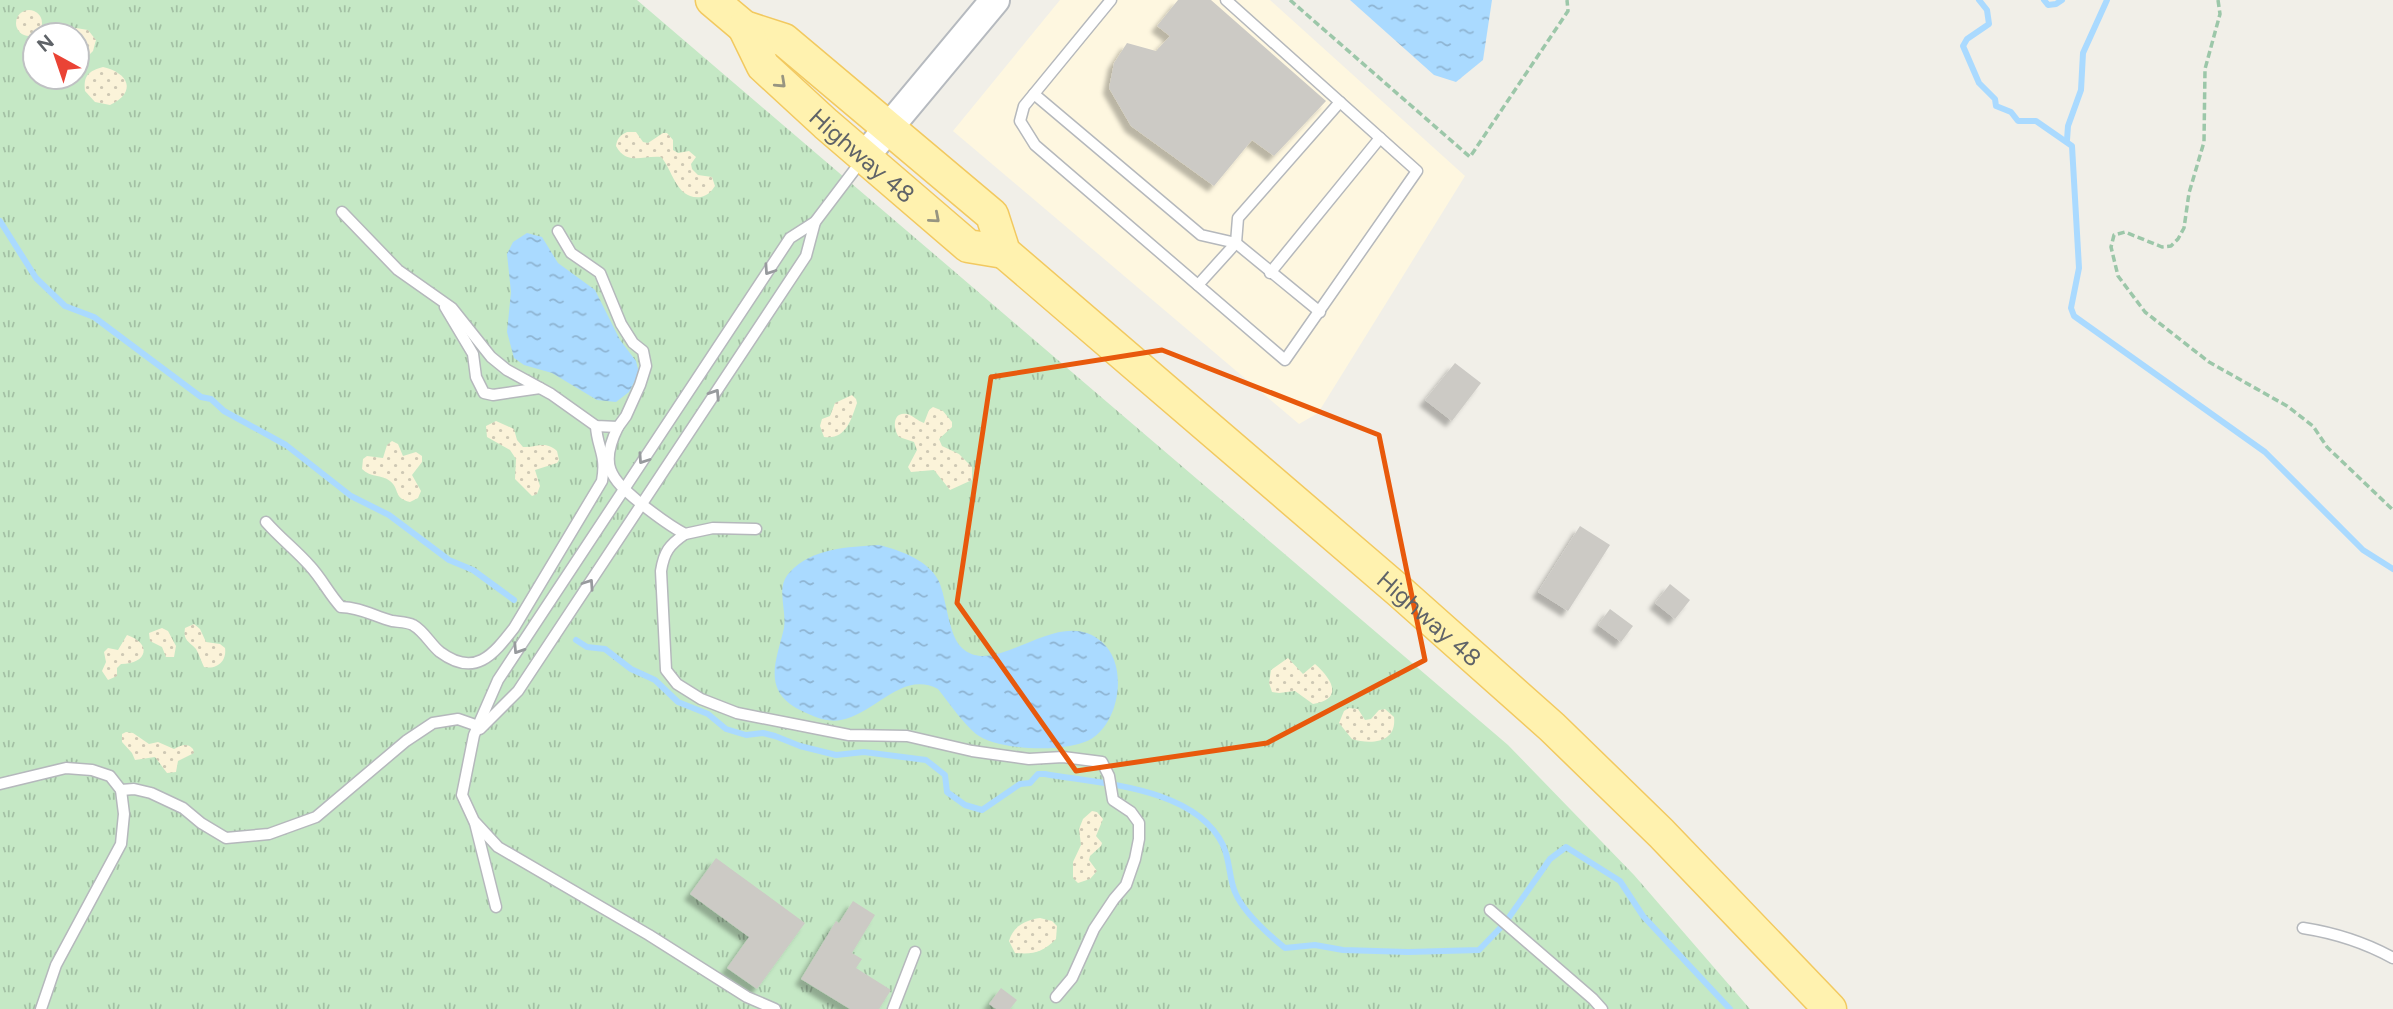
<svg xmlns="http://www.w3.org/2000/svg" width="2393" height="1009" font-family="Figtree,sans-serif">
	<defs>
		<pattern id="grass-tufts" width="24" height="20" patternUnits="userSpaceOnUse" patternTransform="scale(1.75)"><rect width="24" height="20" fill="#c5e8c5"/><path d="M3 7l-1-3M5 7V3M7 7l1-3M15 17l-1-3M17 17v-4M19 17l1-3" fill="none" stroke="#a3c0a4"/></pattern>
		<pattern id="sand-dots" width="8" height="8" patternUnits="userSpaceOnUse" patternTransform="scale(1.75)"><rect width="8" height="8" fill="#fbf3d9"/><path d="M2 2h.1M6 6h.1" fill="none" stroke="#cec8b4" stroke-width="1.8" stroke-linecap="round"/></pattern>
		<pattern id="water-ripples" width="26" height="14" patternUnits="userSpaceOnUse" patternTransform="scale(1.75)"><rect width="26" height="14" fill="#aadaff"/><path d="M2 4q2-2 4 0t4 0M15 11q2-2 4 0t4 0" fill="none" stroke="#8eb4d2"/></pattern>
		<filter id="shadow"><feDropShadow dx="-6" dy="6" stdDeviation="2" flood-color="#0004"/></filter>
	</defs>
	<rect width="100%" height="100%" fill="#f1efe8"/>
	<path fill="#fef7e0" d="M1060,0H1270L1465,176L1318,413L1299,424L953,131Z"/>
	<path fill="url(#grass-tufts)" fill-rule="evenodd" d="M0,0H637L1508,745L1634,875L1750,1009H0ZM35,35H77V77H35Z"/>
	<g fill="url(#sand-dots)">
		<circle cx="29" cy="23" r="13"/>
		<path d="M76,28L88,30L96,40L93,51L89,55L77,58V35H65Z"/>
		<path d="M103,67C129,73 137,92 110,105L95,102L85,91C83,75 89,71 103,67Z"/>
		<path d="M627,132H636L643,142L648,143L663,133H667L673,140V150L678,153L689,151L696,157L691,164L692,169L698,175L712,177L715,186C711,192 708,195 701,197C676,200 673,170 661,157C643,155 627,166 616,146C617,139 620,135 627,132Z"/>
		<path d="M852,395L856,399L857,403C851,420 846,440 824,437L820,426L822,419L830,416L835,403Z"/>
		<path d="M933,407L943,411L952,422V427L939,439L942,446L959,454L972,467V480L950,490L934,470L911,472L908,467L917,450L914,442L899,437C893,429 892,411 907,414C912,415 918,421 924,423L929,410Z"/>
		<path d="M496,421L514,429L517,440L523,447C537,448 544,440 557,451L559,460L557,463L535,470L540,486L537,494L532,496L515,479L516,459L510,450L487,437L486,426Z"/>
		<path d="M392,441L398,444L403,456L416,452L422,456V462L412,475L421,491L418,498L410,502C393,498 400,489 390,481C381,474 371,478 362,469L363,459L367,456L383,458L387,445Z"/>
		<path d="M194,624L200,629L206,642L220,644L225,648C227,661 217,670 204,667C201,661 199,654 196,649C189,641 183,641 185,628Z"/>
		<path d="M162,628L168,631L176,646L174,657H166L162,647L150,641L149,633Z"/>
		<path d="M127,635C152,643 148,664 121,664L117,668V676L108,680L102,671L106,662L104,652L108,648L118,650Z"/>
		<path d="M1288,658L1303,674L1315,664C1331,678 1345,699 1313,704L1295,691L1279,693L1272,692L1269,683L1271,670Z"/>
		<path d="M1349,708L1358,709L1365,720L1371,719L1379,710L1385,709L1394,717C1397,743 1371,745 1352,739L1339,723L1344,711Z"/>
		<path d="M126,732L133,733L149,744L158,742L174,749C181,746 186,742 193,749L194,753L178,761L176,772L167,773L155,757L135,760L132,753L122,742V734Z"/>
		<path d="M1092,811L1097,812L1103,819L1096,836L1102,843L1101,846L1090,856L1089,860L1097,871L1090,879L1078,883L1073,878V862L1081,845L1079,829L1083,819Z"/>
		<path d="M1040,918L1052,921L1057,926L1056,939C1043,952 1033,955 1015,953L1009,941C1013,926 1026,920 1040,918Z"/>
	</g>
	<g fill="url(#water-ripples)">
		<path d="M1350,0H1492L1483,60L1456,82L1434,75Z"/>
		<path d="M527,233L542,237L558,263L595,290L620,340L636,361L639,373L629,392L616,402L597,400L552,373L524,365L514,358L507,332L511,292L507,254L513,242Z"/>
		<path d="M879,545C900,550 931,561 940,584C944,595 946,608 949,620C952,630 954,640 962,648C997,680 1058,603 1102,642C1128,665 1120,718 1094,737C1072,754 997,751 976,734C962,722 950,704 938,689C902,670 875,714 841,720C825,723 810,715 796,708C762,688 777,659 784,628C787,609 775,587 790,572C812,548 848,547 879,545Z"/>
	</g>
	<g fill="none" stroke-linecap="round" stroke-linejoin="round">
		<g stroke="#aadaff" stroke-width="6">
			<path d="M1979,0L1987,10L1989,24L1967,39L1963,46L1979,83L1995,99L1996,106L2011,112L2018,121H2036L2072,146L2079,268L2071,308L2074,316L2265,452L2363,550L2393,569"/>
			<path d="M2044,0L2048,5L2056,4L2062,0"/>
			<path d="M2067,140L2068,126L2081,90L2083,53L2107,0"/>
			<path d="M0,221L36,278L65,306L94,317L201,397L211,399L224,411L286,445L351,496L389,515L449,560L473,570L514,600"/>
			<path d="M576,640L587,647L605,649L631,669L655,680L678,702L708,714L726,729L746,735L763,733L775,736L800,746L836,755L864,752L926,760L945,775L947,792L965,805L982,810L1020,784L1030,783L1038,774H1045C1101,784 1195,787 1223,845C1230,860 1229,878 1235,892C1243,912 1269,935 1285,948L1315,945L1343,950L1408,952L1479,950L1505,923L1550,859L1566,847L1620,881L1643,916L1730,1009"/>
		</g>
	</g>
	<g fill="#cccac5" filter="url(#shadow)">
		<path d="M1178,0H1211L1326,101L1274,156L1252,140L1214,186L1131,126L1109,88L1114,63L1127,43L1156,51L1170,36L1157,26Z"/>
		<path d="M1455,363L1481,383L1452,421L1425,400Z"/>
		<path d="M1580,526L1610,545L1568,611L1538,592Z"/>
		<path d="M1670,584L1690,600L1675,619L1655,603Z"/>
		<path d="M1610,609L1633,626L1621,642L1598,625Z"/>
		<path d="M716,858L805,923L757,989L727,968L749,937L690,894Z"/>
		<path d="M853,901L875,915L852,953L862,959L856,968L891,990L879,1009H850L801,979L836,921L839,923Z"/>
		<path d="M1001,988L1017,1000L1010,1009H996L989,1004Z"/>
	</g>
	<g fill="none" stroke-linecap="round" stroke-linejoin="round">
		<g stroke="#b5b8bc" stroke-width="13">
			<g id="lane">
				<path d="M1111,0L1024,106L1020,121L1035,145L1285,360L1417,171L1226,0"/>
				<path d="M1034,94L1201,235L1236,243L1320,312"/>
				<path d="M342,212L398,270L452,308L491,357L507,370L551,394L596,426L618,427L626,416L640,385L646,366L643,351L633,343L621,324L600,273L571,253L558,231"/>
				<path d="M1270,273L1380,138"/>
				<path d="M1198,285L1236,243L1238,218L1340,102"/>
				<path d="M445,307L473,354L476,377L484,393L493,395L540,388"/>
				<path d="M618,427C599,465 610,478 639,502C654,514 668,525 685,534L713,528L756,529"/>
				<path d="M266,522C280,538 297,551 310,566C322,579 329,594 341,607C359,607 374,616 392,621C399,622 408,622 413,625C424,631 431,645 440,652C475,678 493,655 514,628L602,481C607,454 597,448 596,426"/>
				<path d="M685,534C669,545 664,552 661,571L666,670L677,684L701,699L737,713L849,735L907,736L972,751L1029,759L1063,757L1102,762L1109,776L1113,800L1131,812L1139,823V839L1135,859L1126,885L1114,899L1094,929L1072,978L1056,997"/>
				<path d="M480,729L518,691L806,256L815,222"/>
				<path d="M0,784L66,768L92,770L110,776L121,790L124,814L121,844L56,965L41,1009"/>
				<path d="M121,790L134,789L151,793L183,808L201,823L226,838L269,834L316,817L406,741L433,723L458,719L478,726"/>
				<path d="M475,823L496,907"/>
				<path d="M1490,910L1593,999L1602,1009"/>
				<path d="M2303,928C2335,933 2364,942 2393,958"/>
				<path d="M775,1009L747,997L649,935L498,847L474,821L462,795L474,735L498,680L790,238L815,222L862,160"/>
				<path d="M893,1009L915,952"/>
			</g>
		</g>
		<g stroke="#b6babf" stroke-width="32">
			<path id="secondary" d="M865,156L995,0"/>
		</g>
		<g stroke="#f2c960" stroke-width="35">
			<g id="primary">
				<path id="s1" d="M712,0L744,27L784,40L992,215L1004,252L1399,591L1552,727L1661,833L1830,1009"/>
				<path id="s2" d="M744,27L763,66L826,124L968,246L1004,252"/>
			</g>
		</g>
		<g stroke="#9cc7a9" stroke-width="3.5" stroke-dasharray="7 3.5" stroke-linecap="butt">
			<path d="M1290,0L1470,157L1568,11L1567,0"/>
			<path d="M2218,0L2220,14L2205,69L2204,142L2189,193L2184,228L2178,239L2171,246L2162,247L2125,232L2114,235L2111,247L2118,276L2145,312L2209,362L2287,406L2313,426L2327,447L2393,510"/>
		</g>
		<use href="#lane" stroke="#fff" stroke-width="10"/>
		<use href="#secondary" stroke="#fff" stroke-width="28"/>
		<use href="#primary" stroke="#fff2af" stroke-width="32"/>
	</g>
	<defs><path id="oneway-chevron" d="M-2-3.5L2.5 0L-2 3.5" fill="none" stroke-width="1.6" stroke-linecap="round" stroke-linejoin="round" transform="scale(1.75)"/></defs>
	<g stroke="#979581">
		<use href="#oneway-chevron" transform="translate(781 83) rotate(43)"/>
		<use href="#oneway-chevron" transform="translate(935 218) rotate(41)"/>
	</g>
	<g stroke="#979a9d">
		<use href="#oneway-chevron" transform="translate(769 270) rotate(124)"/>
		<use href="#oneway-chevron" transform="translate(715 394) rotate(-57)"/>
		<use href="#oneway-chevron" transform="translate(643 459) rotate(124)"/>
		<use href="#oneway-chevron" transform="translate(589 584) rotate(-56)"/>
		<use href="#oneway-chevron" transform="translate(518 649) rotate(123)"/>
	</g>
	<path fill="none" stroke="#e8590c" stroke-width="5" stroke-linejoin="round" d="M1162,350L1379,435L1425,660L1267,743L1076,771L957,603L991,377Z"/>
	<g text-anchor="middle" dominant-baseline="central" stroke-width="5" stroke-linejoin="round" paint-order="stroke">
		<g font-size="24" fill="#5f6368" stroke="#fff">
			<text stroke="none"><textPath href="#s2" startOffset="177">Highway 48</textPath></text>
			<text stroke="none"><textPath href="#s1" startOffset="956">Highway 48</textPath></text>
		</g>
	</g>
	<g transform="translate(56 56) rotate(320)"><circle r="33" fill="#ffffff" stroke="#bfc1c3" stroke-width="2"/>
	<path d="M0-5L12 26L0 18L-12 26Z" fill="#ea4335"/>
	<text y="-10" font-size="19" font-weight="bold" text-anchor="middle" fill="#5f6368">N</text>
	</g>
</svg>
